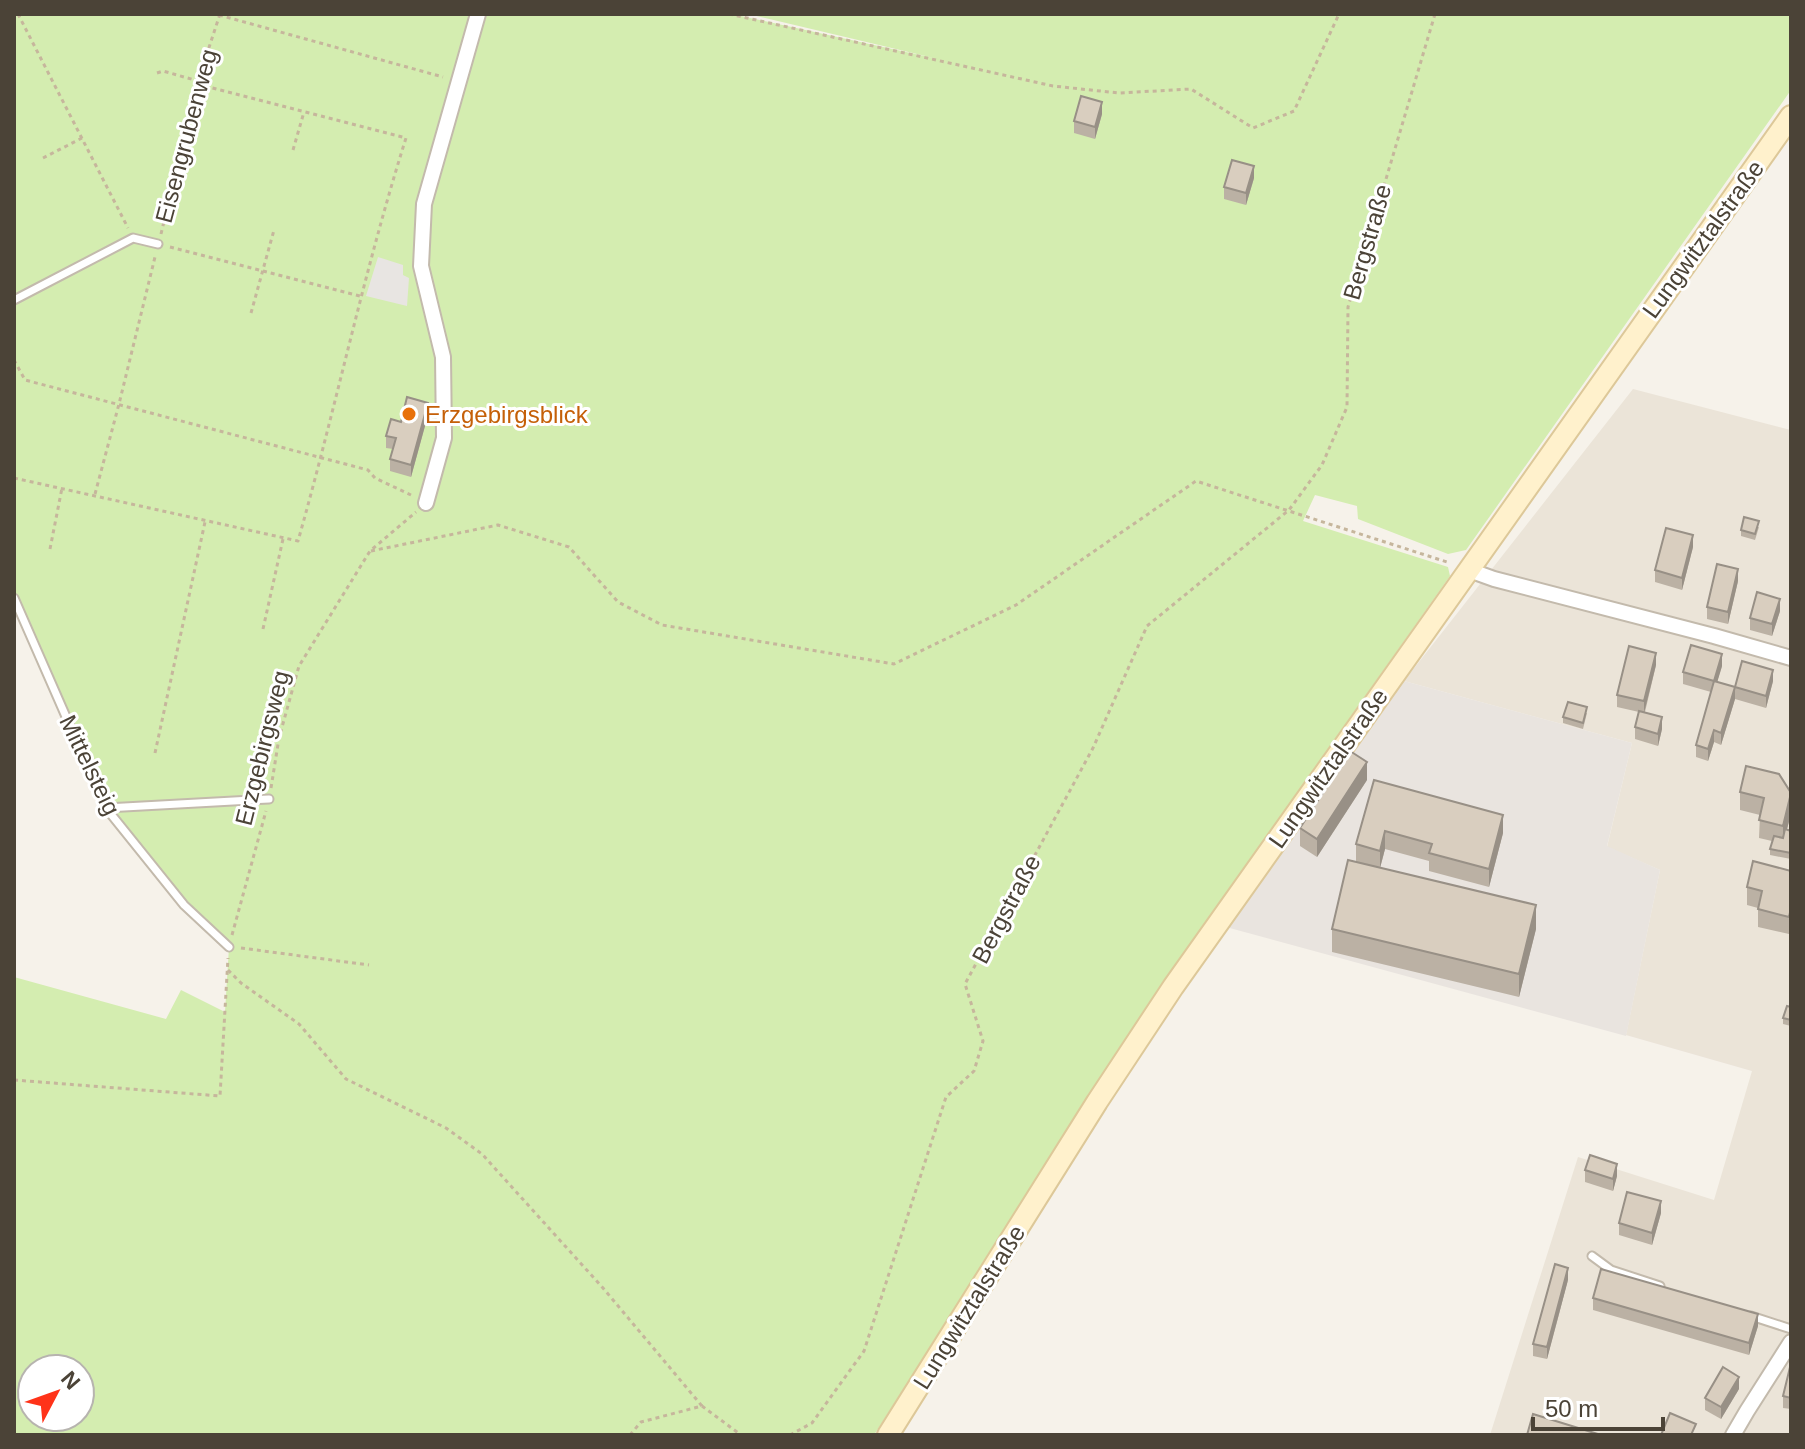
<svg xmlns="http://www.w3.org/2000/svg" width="1805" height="1449" font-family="Helvetica,sans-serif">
	<rect width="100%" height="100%" fill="#f6f2ea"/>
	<path fill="#ebe4d8" d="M1633,389L1791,430V1435H1490L1578,1157L1714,1200L1752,1071L1626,1035L1660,870L1607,847L1632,743L1404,681Z"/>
	<path fill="#e9e4df" d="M1404,681L1632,743L1607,846L1660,870L1626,1036L1226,927Z"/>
	<path fill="#d4edb0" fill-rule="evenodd" d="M14,14H732L938,59L748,14H1791V90L1466,550L1448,554L1358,519L1357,506L1315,495L1303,521L1448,567L1450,576L1165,980L874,1435H14V977L166,1019L181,990L225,1012L229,947L184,905L106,808L14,598ZM32,1369H80V1417H32Z"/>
	<path fill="#e8e5e2" d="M378,257L403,265V275L409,278L407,306L366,296Z"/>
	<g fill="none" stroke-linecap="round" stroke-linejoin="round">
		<g stroke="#c3baac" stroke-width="11">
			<g id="lane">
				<path d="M14,300L133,238L158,244"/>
				<path d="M14,598L106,808L184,905L229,947"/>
				<path d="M106,808L269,799"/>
				<path d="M1592,1256L1611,1270L1660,1286"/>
				<path d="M1751,1316L1791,1329"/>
			</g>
		</g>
		<g stroke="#c3baac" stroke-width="18">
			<g id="street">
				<path d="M426,503L444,438L443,357L421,266L424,204L478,14"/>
				<path d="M1469,570L1494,579L1714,636L1791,658"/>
				<path d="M1733,1435L1747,1411L1791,1342"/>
			</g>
		</g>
		<g stroke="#ddc899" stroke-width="24">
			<path id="secondary" d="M888,1435L1097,1102L1173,987L1791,116"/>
		</g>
		<g stroke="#c6b69c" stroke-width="3" stroke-dasharray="4 4" stroke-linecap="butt">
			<path d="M18,14L128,228"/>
			<path d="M729,14L1053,86L1119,93L1191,89L1253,128L1294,111L1339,14"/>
			<path d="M219,15L443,77"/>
			<path d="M157,73L163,71L198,81"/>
			<path d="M293,150L304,112"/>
			<path d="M43,158L82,138"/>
			<path d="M161,234L197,84L220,14"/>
			<path d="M170,247L360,296"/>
			<path d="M251,313L274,230"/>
			<path d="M14,360L25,380L368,470L375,478L411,495"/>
			<path d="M14,478L298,541C336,407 364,271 406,138L197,84"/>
			<path d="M95,494L119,404L155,257"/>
			<path d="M50,549L62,488"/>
			<path d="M371,551L498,525L569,547L618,602L662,625L894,664L1016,605L1196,481L1450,563"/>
			<path d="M263,629L283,539"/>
			<path d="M155,753L205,522"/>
			<path d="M271,788L279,738L299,666L370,551L416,512"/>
			<path d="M232,935L266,811"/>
			<path d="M241,948L369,965"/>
			<path d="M228,970L241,983L299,1024L346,1079L446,1128L482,1154L603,1288L702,1406"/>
			<path d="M14,1080L220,1096L228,958"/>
			<path d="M630,1435L641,1422L702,1406L741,1435"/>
			<path d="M790,1435L812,1423L864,1351L946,1097L974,1071L983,1041L965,984L1093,748L1147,626L1289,510L1322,465L1347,407L1348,307L1435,14"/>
		</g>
		<use href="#lane" stroke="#fff" stroke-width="7"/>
		<use href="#street" stroke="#fff" stroke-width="14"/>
		<use href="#secondary" stroke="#fff1cc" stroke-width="20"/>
	</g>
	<g fill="#bbb1a4">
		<path d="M1102,114L1095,139L1074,133V121Z"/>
		<path d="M1254,178L1246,205L1224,199V187Z"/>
		<path d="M428,415L411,477L390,471V459L393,449L386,448V436L401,422Z"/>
		<path d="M1759,527L1755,540L1741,536V530Z"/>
		<path d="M1693,547L1682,590L1655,582V570Z"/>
		<path d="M1738,581L1728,624L1707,619V607Z"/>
		<path d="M1780,611L1772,636L1750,630V618Z"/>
		<path d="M1656,665L1645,712L1662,729L1658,746L1635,739V727L1639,712L1617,707V695Z"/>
		<path d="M1722,666L1717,682L1735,699L1721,745L1714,742L1708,761L1696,757V745L1711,692L1683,684V672Z"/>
		<path d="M1773,681L1766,708L1735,699V687Z"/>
		<path d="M1587,713L1583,729L1563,723V717Z"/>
		<path d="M1367,780L1317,857L1300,846V828Z"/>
		<path d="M1374,780L1503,833L1489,887L1429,871V861L1385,849L1380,868L1536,929L1519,997L1332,952V929L1356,862V844Z"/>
		<path d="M1740,792L1791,793V814L1787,829L1791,831V859L1770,855V849L1772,841L1759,838L1760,815L1740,810Z"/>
		<path d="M1791,871L1789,934L1758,927V908L1747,905V887Z"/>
		<path d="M1791,1007V1026L1783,1024V1018Z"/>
		<path d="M1585,1170L1617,1176L1613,1191L1585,1182Z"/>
		<path d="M1661,1213L1652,1245L1619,1235V1223Z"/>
		<path d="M1568,1280L1547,1359L1533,1356V1344Z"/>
		<path d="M1593,1298L1758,1326L1749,1355L1593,1310Z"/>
		<path d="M1791,1363V1409L1783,1408V1396Z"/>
		<path d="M1739,1389L1721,1419L1705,1410V1398Z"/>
	</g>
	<g fill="#989086">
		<path d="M1102,102V114L1095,139V127Z"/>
		<path d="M1254,166V178L1246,205V193Z"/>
		<path d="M428,403V415L411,477V465Z"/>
		<path d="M1693,535V547L1682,590V578Z"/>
		<path d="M1738,569V581L1728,624V612Z"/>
		<path d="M1780,599V611L1772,636V624Z"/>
		<path d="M1656,653V665L1644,713V701Z"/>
		<path d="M1722,654V666L1714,693V681Z"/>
		<path d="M1773,670V681L1766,708V696Z"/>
		<path d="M1735,687V699L1721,745V733Z"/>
		<path d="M1662,717V729L1658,746V734Z"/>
		<path d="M1714,730V742L1708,761V749Z"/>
		<path d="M1367,762V780L1317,857V839Z"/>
		<path d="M1791,796V814L1783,844V826Z"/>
		<path d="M1503,815V833L1489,887V869Z"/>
		<path d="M1385,831V849L1380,868V851Z"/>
		<path d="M1536,905V929L1519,997V974Z"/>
		<path d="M1791,908V926L1789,934V917Z"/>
		<path d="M1617,1164V1176L1613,1191V1179Z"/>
		<path d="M1661,1201V1213L1652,1245V1233Z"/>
		<path d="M1568,1268V1280L1547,1359V1347Z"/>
		<path d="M1758,1314V1326L1749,1355V1343Z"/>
		<path d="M1739,1377V1389L1721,1419V1407Z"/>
	</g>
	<g fill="#d9cebf" stroke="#989086" stroke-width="2">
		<path d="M1081,96L1102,102L1095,127L1074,121Z"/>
		<path d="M1232,160L1254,166L1246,193L1224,187Z"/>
		<path d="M407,397L428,403L411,465L390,459L396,438L386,436L391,419L401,422Z"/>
		<path d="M1744,517L1759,521L1755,534L1741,530Z"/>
		<path d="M1666,528L1693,535L1682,578L1655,570Z"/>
		<path d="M1717,564L1738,569L1728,612L1707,607Z"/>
		<path d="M1757,592L1780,599L1772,624L1750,618Z"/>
		<path d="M1691,645L1722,654L1714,681L1683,672Z"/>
		<path d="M1629,646L1656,653L1644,701L1617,695Z"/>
		<path d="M1742,661L1773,670L1766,696L1735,687Z"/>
		<path d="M1714,681L1735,687L1721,733L1714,730L1708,749L1696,745Z"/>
		<path d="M1568,702L1587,707L1583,723L1563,717Z"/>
		<path d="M1639,711L1662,717L1658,734L1635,727Z"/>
		<path d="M1350,751L1367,762L1317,839L1300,828Z"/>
		<path d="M1746,766L1779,774L1791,793L1783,826L1759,820L1764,798L1740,792Z"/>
		<path d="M1374,780L1503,815L1489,869L1429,853L1432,844L1385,831L1380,851L1356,844Z"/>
		<path d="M1785,829L1791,831V853L1770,849L1774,836L1783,838Z"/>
		<path d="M1348,860L1536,905L1519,974L1332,929Z"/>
		<path d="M1753,861L1791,871V908L1789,917L1758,909L1762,891L1747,887Z"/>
		<path d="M1787,1006L1791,1007V1020L1783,1018Z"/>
		<path d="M1590,1155L1617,1164L1613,1179L1585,1170Z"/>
		<path d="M1627,1192L1661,1201L1652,1233L1619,1223Z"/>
		<path d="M1555,1264L1568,1268L1547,1347L1533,1344Z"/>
		<path d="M1601,1269L1758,1314L1749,1343L1593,1298Z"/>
		<path d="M1791,1363V1398L1783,1396Z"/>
		<path d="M1723,1367L1739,1377L1721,1407L1705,1398Z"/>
		<path d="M1670,1413L1696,1424L1691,1435H1661Z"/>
		<path d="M1533,1414L1601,1435H1527Z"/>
	</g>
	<circle fill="#e8710a" stroke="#fff" stroke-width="3" cx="409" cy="414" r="8"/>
	<g text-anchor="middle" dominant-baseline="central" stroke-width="6" stroke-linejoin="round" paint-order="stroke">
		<g font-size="24" fill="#4b4337" stroke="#fff">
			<text transform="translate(186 136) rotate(-75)">Eisengrubenweg</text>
			<text transform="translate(1703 239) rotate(-54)">Lungwitztalstraße</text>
			<text transform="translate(1367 242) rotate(-74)">Bergstraße</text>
			<text transform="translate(262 748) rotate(-76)">Erzgebirgsweg</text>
			<text transform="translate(90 765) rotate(64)">Mittelsteig</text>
			<text transform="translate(1328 768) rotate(-55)">Lungwitztalstraße</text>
			<text transform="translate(1006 909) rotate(-62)">Bergstraße</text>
			<text transform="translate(969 1307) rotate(-58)">Lungwitztalstraße</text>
		</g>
		<g font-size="24" fill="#c56008" stroke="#fff" text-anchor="start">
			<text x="425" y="414">Erzgebirgsblick</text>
		</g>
	</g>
	<rect width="1805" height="1449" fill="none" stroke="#4b4337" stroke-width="32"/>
	<g transform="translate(56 1393) rotate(49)"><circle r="38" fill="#ffffff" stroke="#b7b4af" stroke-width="2"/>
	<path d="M0-6L14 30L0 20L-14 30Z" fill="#ff3319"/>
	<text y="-12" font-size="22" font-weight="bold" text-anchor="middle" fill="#4b4337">N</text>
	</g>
	<path d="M1533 1417v12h130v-12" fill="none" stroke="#4b4337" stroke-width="4"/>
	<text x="1545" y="1417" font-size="24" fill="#4b4337" stroke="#ffffff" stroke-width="6" paint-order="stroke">50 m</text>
</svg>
